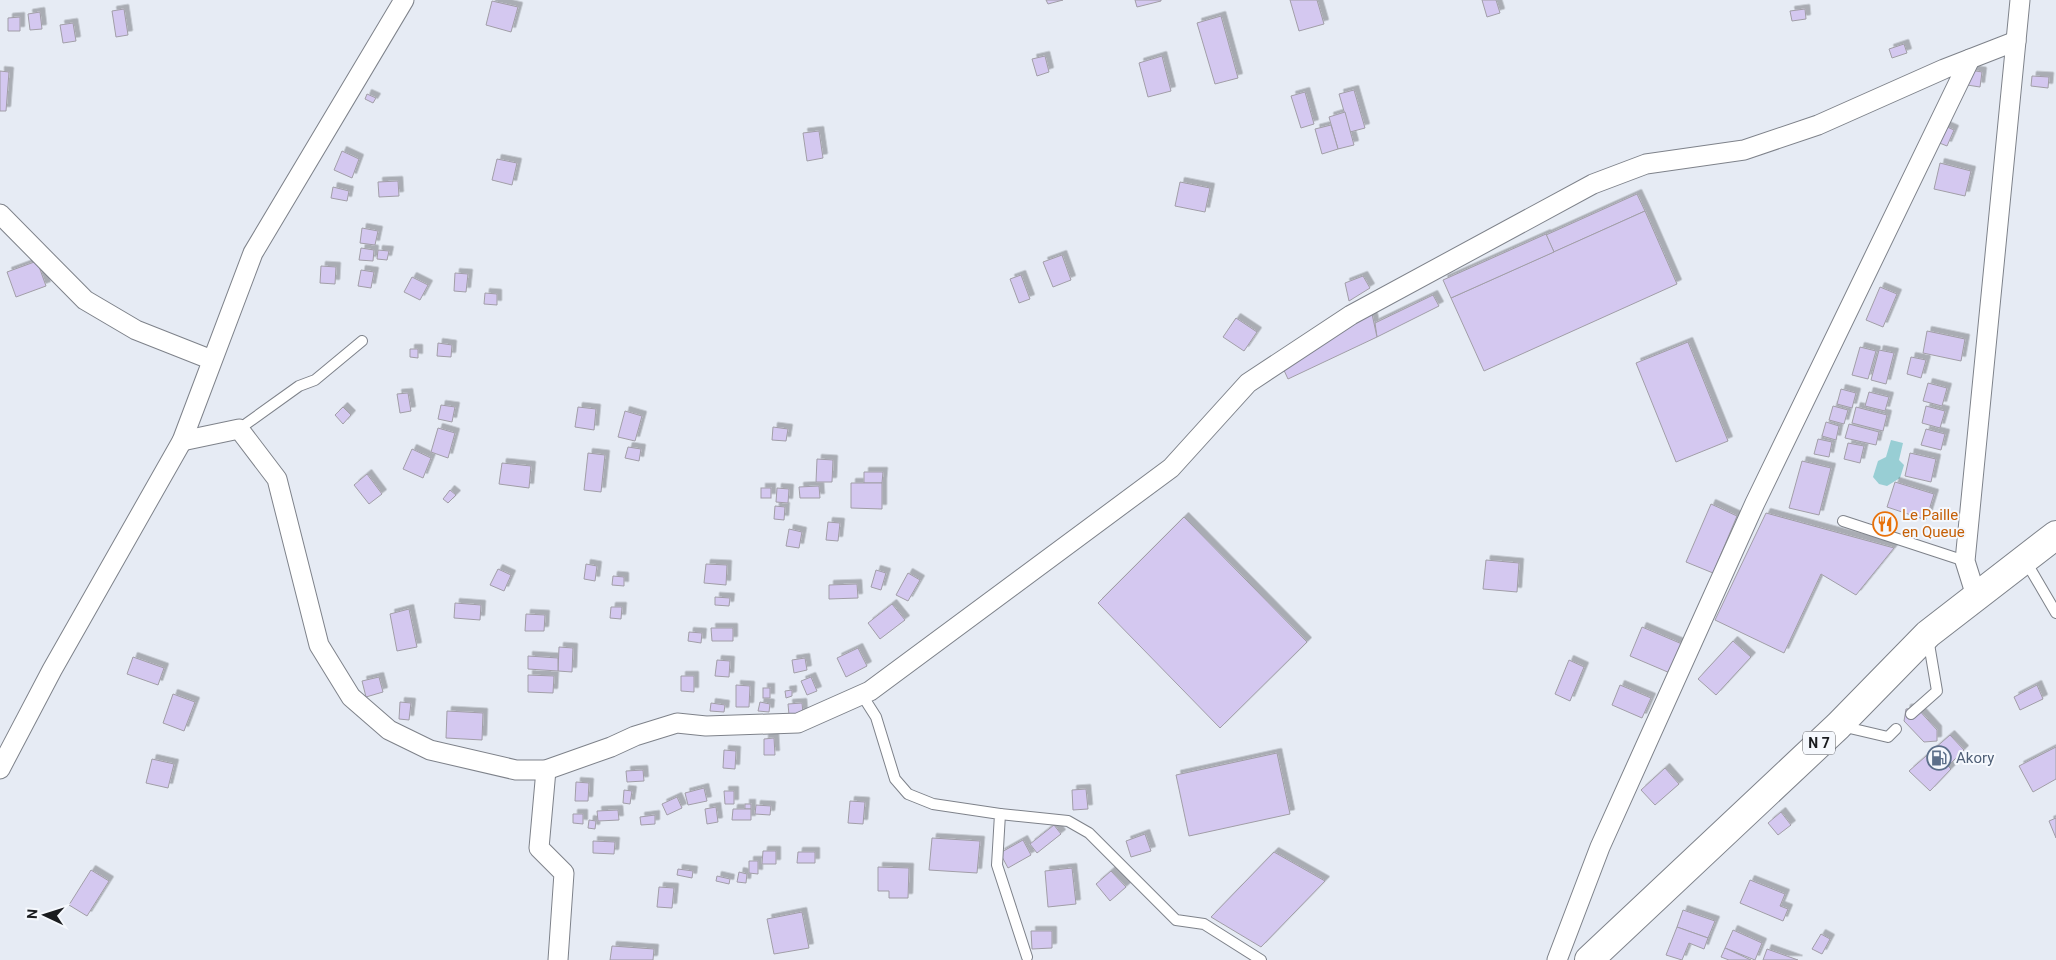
<svg xmlns="http://www.w3.org/2000/svg" width="2056" height="960" font-family="Roboto,sans-serif">
	<defs>
		<filter id="shadow"><feDropShadow dx="4.5" dy="-4.5" stdDeviation="0" flood-color="#0004"/></filter>
	</defs>
	<rect width="100%" height="100%" fill="#e6ebf4"/>
	<path fill="#98ced4" d="M1891,440L1903,443L1899,460L1904,465L1900,478L1887,486L1879,484L1873,477L1878,461L1886,457Z"/>
	<g fill="#d4c8f0" stroke="#a19ea7" filter="url(#shadow)">
		<path d="M1046,0H1063L1048,4Z"/>
		<path d="M1135,0H1161V1L1137,7Z"/>
		<path d="M1290,0H1317L1324,24L1299,31Z"/>
		<path d="M1482,0H1496L1500,13L1487,17Z"/>
		<path d="M492,1L518,7L511,32L486,25Z"/>
		<path d="M124,9L128,35L116,37L112,11Z"/>
		<path d="M1805,9L1806,19L1792,21L1790,11Z"/>
		<path d="M40,12L42,29L30,30L28,14Z"/>
		<path d="M1221,16L1238,78L1215,84L1197,23Z"/>
		<path d="M20,17V31H8V18Z"/>
		<path d="M73,23L76,41L63,43L60,25Z"/>
		<path d="M1904,44L1907,53L1892,58L1889,49Z"/>
		<path d="M1045,56L1049,72L1037,76L1032,59Z"/>
		<path d="M1162,56L1171,91L1148,97L1139,63Z"/>
		<path d="M1970,70L1982,72L1980,87L1967,85Z"/>
		<path d="M0,71L9,72L6,111H0Z"/>
		<path d="M2032,76L2049,77L2048,88L2031,86Z"/>
		<path d="M1354,90L1365,128L1350,132L1339,94Z"/>
		<path d="M1305,92L1314,124L1301,128L1291,96Z"/>
		<path d="M367,94L376,98L373,103L365,99Z"/>
		<path d="M1345,112L1354,145L1338,149L1329,117Z"/>
		<path d="M1331,125L1338,149L1322,154L1315,129Z"/>
		<path d="M1945,126L1954,130L1947,146L1937,142Z"/>
		<path d="M819,131L823,158L807,161L803,133Z"/>
		<path d="M342,151L359,159L352,178L334,170Z"/>
		<path d="M497,159L517,163L512,185L492,180Z"/>
		<path d="M1940,163L1971,171L1965,196L1934,189Z"/>
		<path d="M398,181L399,196L379,197L378,182Z"/>
		<path d="M1180,182L1210,188L1205,212L1175,206Z"/>
		<path d="M333,187L349,191L347,201L331,198Z"/>
		<path d="M1637,194L1645,211L1554,252L1546,235Z"/>
		<path d="M1645,211L1677,284L1484,371L1451,298Z"/>
		<path d="M362,228L378,231L375,245L360,243Z"/>
		<path d="M1546,234L1554,252L1451,298L1443,280Z"/>
		<path d="M361,248L374,250L373,261L359,260Z"/>
		<path d="M378,250L389,251L387,260L377,259Z"/>
		<path d="M1062,255L1071,280L1053,287L1043,262Z"/>
		<path d="M37,261L46,286L16,297L7,272Z"/>
		<path d="M321,266L336,267L335,284L320,283Z"/>
		<path d="M361,270L374,272L371,288L358,286Z"/>
		<path d="M455,273L468,274L466,292L454,291Z"/>
		<path d="M1021,275L1030,299L1019,303L1010,279Z"/>
		<path d="M1363,276L1370,288L1349,301L1345,283Z"/>
		<path d="M412,277L428,285L420,300L404,292Z"/>
		<path d="M1880,287L1897,294L1883,327L1866,320Z"/>
		<path d="M485,293L497,294V305L484,304Z"/>
		<path d="M1433,295L1439,306L1377,337L1375,323Z"/>
		<path d="M1372,314L1377,337L1288,379L1282,366Z"/>
		<path d="M1236,318L1257,332L1244,351L1223,337Z"/>
		<path d="M1927,331L1965,339L1961,361L1923,353Z"/>
		<path d="M1688,342L1728,441L1676,462L1636,363Z"/>
		<path d="M438,343L452,345L451,357L437,356Z"/>
		<path d="M1860,347L1876,351L1868,379L1852,375Z"/>
		<path d="M410,349H418V358L410,357Z"/>
		<path d="M1879,350L1894,353L1886,384L1871,380Z"/>
		<path d="M1911,357L1926,360L1921,378L1907,374Z"/>
		<path d="M1928,383L1947,388L1942,406L1923,401Z"/>
		<path d="M1841,389L1856,393L1852,408L1837,404Z"/>
		<path d="M1869,392L1889,397L1885,411L1865,406Z"/>
		<path d="M408,393L411,411L400,413L397,394Z"/>
		<path d="M441,405L455,407L452,422L438,419Z"/>
		<path d="M1833,406L1848,410L1844,424L1829,420Z"/>
		<path d="M1926,406L1945,411L1940,428L1922,423Z"/>
		<path d="M343,407L351,415L343,424L335,415Z"/>
		<path d="M578,407L596,409L594,430L575,427Z"/>
		<path d="M1856,407L1887,415L1883,431L1852,423Z"/>
		<path d="M625,411L642,416L635,441L618,437Z"/>
		<path d="M1826,422L1839,426L1836,440L1822,436Z"/>
		<path d="M1849,424L1879,432L1876,445L1845,438Z"/>
		<path d="M773,427L788,429L786,441L772,440Z"/>
		<path d="M438,428L455,433L448,458L431,452Z"/>
		<path d="M1926,429L1945,434L1941,450L1921,445Z"/>
		<path d="M1818,439L1832,442L1829,457L1814,454Z"/>
		<path d="M1848,443L1864,446L1860,463L1844,459Z"/>
		<path d="M628,447L641,449L639,461L625,458Z"/>
		<path d="M412,449L431,458L423,478L403,469Z"/>
		<path d="M588,453L605,455L601,492L584,490Z"/>
		<path d="M1910,453L1936,459L1931,482L1905,476Z"/>
		<path d="M817,459L833,460L832,482H816Z"/>
		<path d="M1802,461L1831,468L1819,515L1789,508Z"/>
		<path d="M502,463L531,466L529,488L499,484Z"/>
		<path d="M864,472H883L882,483H864Z"/>
		<path d="M367,474L382,494L369,504L354,485Z"/>
		<path d="M1895,482L1934,494L1926,520L1887,507Z"/>
		<path d="M851,483H882V509L851,508Z"/>
		<path d="M819,486L820,498H800L799,487Z"/>
		<rect x="761" y="488" width="10" height="10"/>
		<path d="M777,488L789,489L788,503L776,502Z"/>
		<path d="M450,490L456,495L448,503L443,499Z"/>
		<path d="M1711,504L1737,516L1713,573L1686,562Z"/>
		<path d="M775,506L785,507L784,520L774,519Z"/>
		<path d="M1766,513L1894,548L1856,595L1821,574L1784,653L1715,620Z"/>
		<path d="M1184,517L1307,642L1220,728L1098,603Z"/>
		<path d="M828,522L840,523L838,541L826,540Z"/>
		<path d="M789,529L802,532L799,548L786,546Z"/>
		<path d="M1486,560L1519,563L1517,592L1483,589Z"/>
		<path d="M586,564L597,566L595,581L584,579Z"/>
		<path d="M706,564L727,565L726,585L704,583Z"/>
		<path d="M498,569L511,575L504,591L490,585Z"/>
		<path d="M876,570L886,573L881,590L871,587Z"/>
		<path d="M908,573L920,580L908,601L896,595Z"/>
		<path d="M613,576L624,577V586L612,585Z"/>
		<path d="M857,584L858,598L829,599V585Z"/>
		<path d="M715,597L730,598L729,606L715,605Z"/>
		<path d="M455,603L481,605L480,620L454,618Z"/>
		<path d="M892,604L905,620L880,639L868,623Z"/>
		<path d="M611,607H622L621,619L610,618Z"/>
		<path d="M409,609L417,647L397,651L390,614Z"/>
		<path d="M526,614L545,615L544,631H525Z"/>
		<path d="M1642,627L1682,644L1670,673L1630,656Z"/>
		<path d="M711,628H733V641H712Z"/>
		<path d="M689,632L702,633L701,643L688,641Z"/>
		<path d="M1733,641L1751,657L1716,695L1698,679Z"/>
		<path d="M559,647L573,648L572,672L558,671Z"/>
		<path d="M858,648L867,666L846,677L837,658Z"/>
		<path d="M528,656L558,658V671L528,669Z"/>
		<path d="M133,657L164,668L158,685L127,674Z"/>
		<path d="M805,658L807,670L794,673L792,660Z"/>
		<path d="M717,660L730,661L729,677L715,676Z"/>
		<path d="M1569,660L1584,667L1570,701L1555,694Z"/>
		<path d="M528,675L554,676L553,693L528,692Z"/>
		<path d="M681,676H694V692L681,691Z"/>
		<path d="M379,677L383,692L366,697L362,681Z"/>
		<path d="M811,677L817,691L807,695L801,681Z"/>
		<path d="M736,685L750,686L749,707H736Z"/>
		<path d="M1620,685L1651,698L1642,718L1612,705Z"/>
		<path d="M2037,685L2043,699L2020,710L2014,697Z"/>
		<rect x="763" y="688" width="7" height="10"/>
		<path d="M792,690V696L786,698L785,691Z"/>
		<path d="M173,694L195,702L184,731L163,723Z"/>
		<path d="M400,702L411,703L409,720L399,719Z"/>
		<path d="M760,702L770,704L769,712L758,711Z"/>
		<path d="M711,703L725,705L724,712L710,711Z"/>
		<path d="M802,703L803,713L789,715L788,704Z"/>
		<path d="M1917,708L1937,730V741L1924,742L1904,721L1906,709Z"/>
		<path d="M447,711L483,713L482,740L446,738Z"/>
		<path d="M1950,735L1964,750L1948,766L1951,769L1930,791L1909,771Z"/>
		<path d="M774,738L775,755H764V739Z"/>
		<path d="M2056,747V779L2033,792L2019,766Z"/>
		<path d="M724,750L736,751L735,769L723,768Z"/>
		<path d="M1277,753L1290,814L1189,836L1176,775Z"/>
		<path d="M152,759L174,764L168,788L146,783Z"/>
		<path d="M1665,768L1679,784L1655,805L1641,790Z"/>
		<path d="M643,770L644,781L627,782L626,771Z"/>
		<path d="M576,782L589,783L588,801H575Z"/>
		<path d="M704,788L707,801L688,805L685,793Z"/>
		<path d="M1086,789L1088,809L1073,810L1072,790Z"/>
		<path d="M624,790L632,791L630,804L623,803Z"/>
		<path d="M724,791H734V804H725Z"/>
		<path d="M677,797L682,808L667,815L662,804Z"/>
		<path d="M850,801L865,802L863,824L848,823Z"/>
		<rect x="745" y="804" width="6" height="5"/>
		<path d="M756,805L771,806L770,815L755,814Z"/>
		<path d="M716,807L718,822L707,824L705,809Z"/>
		<path d="M733,809H751V820H732Z"/>
		<path d="M618,810L619,820L598,821L597,811Z"/>
		<path d="M1781,812L1791,825L1778,835L1768,823Z"/>
		<path d="M573,814H583V824L573,823Z"/>
		<path d="M655,815V824L641,825L640,817Z"/>
		<path d="M2056,818V838L2049,821Z"/>
		<path d="M589,820L596,821L595,829L588,828Z"/>
		<path d="M1054,825L1061,834L1037,853L1030,844Z"/>
		<path d="M1145,834L1151,851L1131,857L1126,841Z"/>
		<path d="M932,838L980,841L977,873L929,870Z"/>
		<path d="M1023,840L1031,855L1008,868L1000,853Z"/>
		<path d="M593,841L615,842L614,854L593,853Z"/>
		<path d="M763,851H776V864H762Z"/>
		<path d="M798,852H815V863H797Z"/>
		<path d="M1274,852L1325,881L1261,947L1211,917Z"/>
		<path d="M749,861H758V874L749,873Z"/>
		<path d="M878,867L909,868L908,898H889V891H878Z"/>
		<path d="M1072,868L1076,904L1048,907L1045,871Z"/>
		<path d="M678,869L693,871L692,878L677,875Z"/>
		<path d="M91,870L109,881L87,916L69,905Z"/>
		<path d="M1111,871L1126,887L1110,901L1096,884Z"/>
		<path d="M739,872L747,874L746,883L737,882Z"/>
		<path d="M717,876L730,879L729,884L716,881Z"/>
		<path d="M1750,880L1785,894L1780,906L1788,909L1783,921L1740,903Z"/>
		<path d="M659,887L674,888L672,908L657,907Z"/>
		<path d="M1683,910L1715,921L1708,938L1677,927Z"/>
		<path d="M802,912L809,948L774,954L767,919Z"/>
		<path d="M1677,927L1708,938L1704,949L1689,943L1682,960L1666,955Z"/>
		<path d="M1733,930L1762,943L1755,960L1725,948Z"/>
		<path d="M1031,931H1052V948L1032,949Z"/>
		<path d="M1821,934L1830,939L1822,954L1812,949Z"/>
		<path d="M612,946L654,949L653,960H610Z"/>
		<path d="M1725,948L1751,960H1729L1721,957Z"/>
		<path d="M1767,949L1798,960H1763Z"/>
	</g>
	<g fill="none" stroke-linecap="round" stroke-linejoin="round">
		<g stroke="#7e828a" stroke-width="12">
			<g id="lane">
				<path d="M239,429L299,386L315,380L362,341"/>
				<path d="M1843,521L1965,561"/>
				<path d="M2025,560L2056,613"/>
				<path d="M862,695L876,717L895,779L908,794L933,804L1000,814L997,865L1027,957"/>
				<path d="M1911,714L1937,691L1928,638"/>
				<path d="M1841,726L1888,737L1896,729"/>
				<path d="M1000,814L1068,821L1089,833L1176,920L1204,924L1261,960"/>
			</g>
		</g>
		<g stroke="#7e828a" stroke-width="21">
			<g id="street">
				<path d="M0,214L85,300L136,330L212,360"/>
				<path d="M182,441L239,429L277,479L319,645L351,697L389,730L430,750L516,770H546L611,747L635,736L677,723L706,726L798,723L870,691L1171,468L1248,383L1351,315L1593,184L1646,164L1744,150L1818,125L1944,69L2016,41"/>
				<path d="M1976,596L1965,561L2020,0"/>
				<path d="M0,769L52,670L182,441L253,253L404,0"/>
				<path d="M546,770L539,848L564,873L558,960"/>
				<path d="M1557,960L1600,847L1755,503L1970,59"/>
			</g>
		</g>
		<g stroke="#7e828a" stroke-width="30">
			<path id="primary" d="M1589,960L1838,726L1928,634L2056,535"/>
		</g>
		<use href="#lane" stroke="#fff" stroke-width="10"/>
		<use href="#street" stroke="#fff" stroke-width="19"/>
		<use href="#primary" stroke="#fff" stroke-width="28"/>
	</g>
	<defs>
		<g id="restaurant-ring" transform="scale(1.25)"><circle r="9.5" fill="#f5f8fd" stroke="#e8710a" stroke-width="1.5"/><path d="M-5-6h1v4h1v-4h1v4h1v-4h1v5L-1.5 .5V6h-2V.5L-5-1ZM5-6V6H3V1.5H1.5Q1.5-4 5-6Z" fill="#e8710a"/></g>
		<g id="fuel-ring" transform="scale(1.25)"><circle r="9.5" fill="#f5f8fd" stroke="#5c6f8a" stroke-width="1.5"/><path d="M-5.5-6h7V0h2V4h1.3V-2.5L3-4.5l.8-.8L6-3V5H2.5V1h-1V6h-7ZM-4.2-4.7v3.2H.2V-4.7Z" fill="#5c6f8a"/></g>
	</defs>
	<g fill-rule="evenodd">
		<use href="#restaurant-ring" x="1885" y="524"/>
		<use href="#fuel-ring" x="1939" y="758"/>
	</g>
	<g text-anchor="middle" dominant-baseline="central" stroke-width="4" stroke-linejoin="round" paint-order="stroke">
		<rect fill="#f5f8fd" stroke="#5c5e62" stroke-width="1" x="1803" y="731.5" width="32" height="23" rx="4"/>
		<g font-size="14" font-weight="bold" fill="#1a1c1f">
			<text x="1819" y="743">N 7</text>
		</g>
		<g font-size="15" fill="#c56008" stroke="#f5f8fd" text-anchor="start">
			<text x="1902" y="515">Le Paille<tspan x="1902" dy="17">en Queue</tspan></text>
		</g>
		<g font-size="15" fill="#4e5e75" stroke="#f5f8fd" text-anchor="start">
			<text x="1956" y="758">Akory</text>
		</g>
	</g>
	<g transform="translate(45 915) rotate(274)" stroke="#f5f8fd" stroke-width="4" paint-order="stroke">
	<path d="M0-4L9 19L0 12L-9 19Z" fill="#1a1c1f"/>
	<text y="-8" font-size="14" font-weight="bold" text-anchor="middle" fill="#1a1c1f">N</text>
	</g>
</svg>
